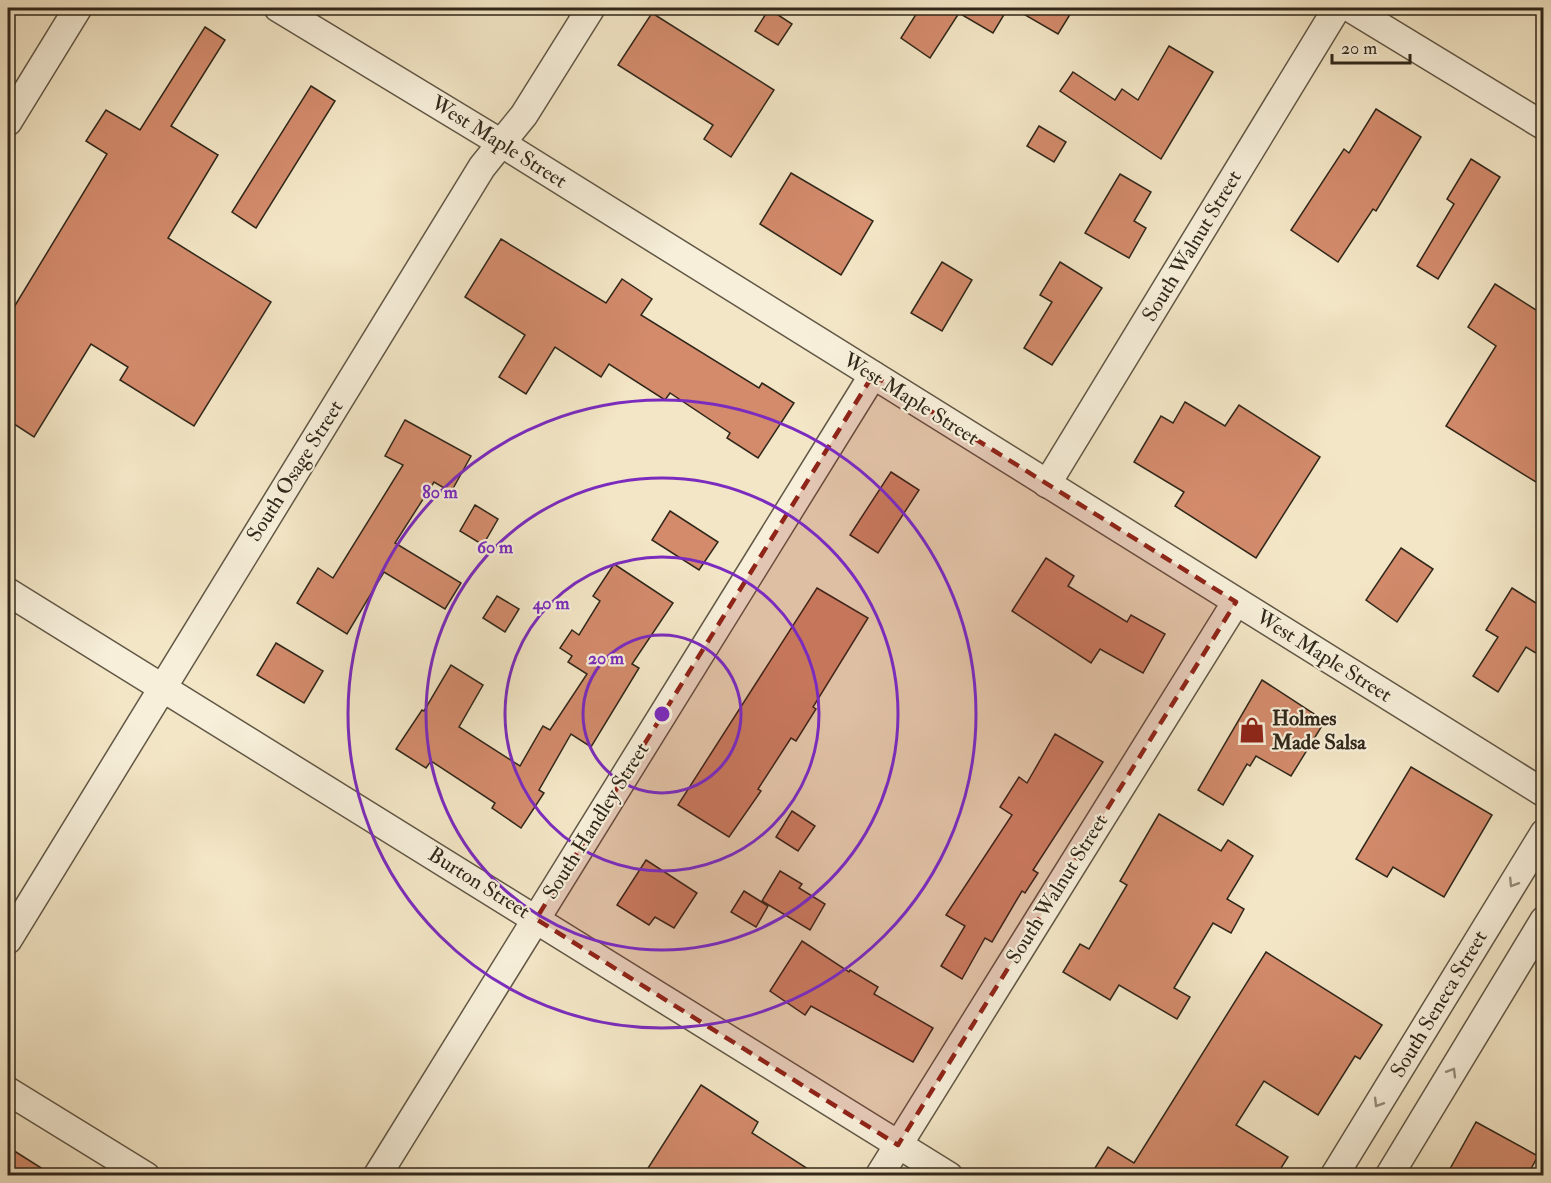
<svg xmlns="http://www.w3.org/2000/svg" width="1551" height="1183" font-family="'IM FELL Double Pica',serif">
	<rect width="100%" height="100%" fill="#f3e6c6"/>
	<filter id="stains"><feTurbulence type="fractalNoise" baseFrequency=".00333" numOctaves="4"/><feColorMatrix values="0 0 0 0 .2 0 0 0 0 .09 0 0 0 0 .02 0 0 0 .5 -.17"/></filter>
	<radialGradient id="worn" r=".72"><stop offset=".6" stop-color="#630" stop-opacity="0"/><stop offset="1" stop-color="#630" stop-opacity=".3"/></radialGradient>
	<g fill="#d38b6c" stroke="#30271a" stroke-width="1.5">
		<path d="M920,8H1008L993,33L959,13L930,58L901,38Z"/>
		<path d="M1013,8H1074L1058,34Z"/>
		<path d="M769,9L792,24L778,45L755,31Z"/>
		<path d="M652,13L774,90L731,157L704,139L713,125L618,65Z"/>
		<path d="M205,27L225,40L171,126L218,155L168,238L271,302L194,426L120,380L128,367L91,344L34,437L8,420V317L107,154L86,141L106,110L140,130Z"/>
		<path d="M1169,46L1213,72L1161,159L1060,91L1073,72L1115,100L1122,89L1138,100Z"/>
		<path d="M311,86L335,101L256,228L232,212Z"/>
		<path d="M1376,109L1421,137L1376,211L1373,209L1338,262L1291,230L1344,149L1349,153Z"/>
		<path d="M1039,126L1066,142L1054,162L1027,146Z"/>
		<path d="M1471,159L1500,177L1438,279L1417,266L1454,204L1447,199Z"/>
		<path d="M791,173L873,221L841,275L760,224Z"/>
		<path d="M1120,174L1151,192L1134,221L1146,228L1129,258L1085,233Z"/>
		<path d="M501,239L606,303L622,279L652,299L641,315L759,388L762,383L794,403L758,458L727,438L730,433L670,393L665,400L609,364L601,377L555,347L526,394L499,377L525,335L465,297Z"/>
		<path d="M942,262L972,280L942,331L911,313Z"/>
		<path d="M1060,262L1102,288L1052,365L1024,348L1052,302L1040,295Z"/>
		<path d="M1495,284L1544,315V487L1446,426L1496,346L1468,327Z"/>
		<path d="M1185,402L1225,426L1239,405L1320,457L1256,558L1175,506L1184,492L1134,462L1161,416L1173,423Z"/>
		<path d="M405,420L471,456L451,492L434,482L395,543L461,583L445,609L384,572L347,634L297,603L318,568L333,578L403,465L385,456Z"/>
		<path d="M891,472L919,490L878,553L850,535Z"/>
		<path d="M475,505L498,519L483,545L460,531Z"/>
		<path d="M670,511L718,542L699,570L652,540Z"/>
		<path d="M1401,548L1433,569L1397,622L1366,600Z"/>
		<path d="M1046,558L1074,576L1068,586L1127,622L1131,615L1165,634L1143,673L1100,649L1091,663L1012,611Z"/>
		<path d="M614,564L673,603L632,664L639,668L591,747L571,734L539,790L544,793L521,828L492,808L495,803L431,761L426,768L396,749L422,710L424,711L451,665L483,685L459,727L520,766L543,726L550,730L587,674L568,662L572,656L560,648L572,630L579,635L600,601L593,596Z"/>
		<path d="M817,588L868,618L813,707L816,709L796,741L791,738L758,789L761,791L729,837L678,805Z"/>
		<path d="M1512,588L1544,608V658L1526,647L1498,692L1473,676L1498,637L1486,630Z"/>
		<path d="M497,596L519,609L505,632L483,618Z"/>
		<path d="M276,643L323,671L304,703L257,675Z"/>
		<path d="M1262,680L1325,721L1291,776L1256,756L1250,766L1247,764L1223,805L1198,790Z"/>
		<path d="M1055,734L1103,762L1033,870L1038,873L1025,893L1022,891L992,942L985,938L962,979L941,966L965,926L946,915L1012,815L1000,807L1019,777L1027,783Z"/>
		<path d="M1411,767L1492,815L1444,897L1393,867L1387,877L1356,859Z"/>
		<path d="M792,811L815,826L798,851L776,837Z"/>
		<path d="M1159,814L1221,851L1228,840L1253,856L1227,899L1244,909L1231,933L1213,923L1174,988L1190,997L1177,1019L1119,985L1110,1000L1063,972L1080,944L1089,949L1127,885L1120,881Z"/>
		<path d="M646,860L697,893L674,928L655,917L649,925L617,905Z"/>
		<path d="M780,871L802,884L799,888L825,904L810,930L762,901Z"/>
		<path d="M744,891L768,906L756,927L731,912Z"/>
		<path d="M802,941L849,972L850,970L878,987L874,994L933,1028L913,1062L811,1006L805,1015L770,991Z"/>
		<path d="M1266,952L1382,1025L1360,1059L1355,1056L1318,1115L1264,1081L1236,1125L1288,1157L1276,1176H1090L1108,1147L1134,1163Z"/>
		<path d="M701,1085L758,1122L752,1133L819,1176H643Z"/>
		<path d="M1476,1122L1538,1156L1527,1176H1446Z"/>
		<path d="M8,1147L54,1176H8Z"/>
	</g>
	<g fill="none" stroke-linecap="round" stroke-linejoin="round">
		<g stroke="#615745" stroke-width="30">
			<g id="minor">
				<path d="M278,8L501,143L1544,793"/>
				<path d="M1350,8L1544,126"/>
				<path d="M8,122L78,8"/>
				<path d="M1047,484L1337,8"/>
				<path d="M8,592L949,1176"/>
				<path d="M8,940L482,167L524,115L591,8"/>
				<path d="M8,1091L146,1176"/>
				<path d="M377,1176L873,375"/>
				<path d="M879,1176L1236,602"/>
				<path d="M1334,1176L1544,833"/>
				<path d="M1389,1176L1544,920"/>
			</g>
		</g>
		<use href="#minor" stroke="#f7efda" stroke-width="27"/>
	</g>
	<defs><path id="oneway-chevron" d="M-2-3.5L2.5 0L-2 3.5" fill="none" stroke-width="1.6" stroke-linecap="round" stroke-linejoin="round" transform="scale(1.5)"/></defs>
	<g stroke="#948b7a">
		<use href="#oneway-chevron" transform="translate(1513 883) rotate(122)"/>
		<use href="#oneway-chevron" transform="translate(1452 1072) rotate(-59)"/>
		<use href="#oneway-chevron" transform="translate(1378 1103) rotate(121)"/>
	</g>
	<path fill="#8f2418" fill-opacity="0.2" stroke="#8f2418" stroke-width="4.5" stroke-dasharray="12 8" stroke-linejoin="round" d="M873,375L1236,602L898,1145L536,919Z"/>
	<g fill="none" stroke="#7b2cbf" stroke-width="3">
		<circle cx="662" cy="714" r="79"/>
		<circle cx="662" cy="714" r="157"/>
		<circle cx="662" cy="714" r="236"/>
		<circle cx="662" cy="714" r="314"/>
	</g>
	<defs>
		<g id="shop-bare" transform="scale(2.07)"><path d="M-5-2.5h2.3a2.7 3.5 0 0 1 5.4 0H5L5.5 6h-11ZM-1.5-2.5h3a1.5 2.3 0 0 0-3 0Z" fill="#8f2418" stroke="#f7efda" stroke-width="2.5" paint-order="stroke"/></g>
	</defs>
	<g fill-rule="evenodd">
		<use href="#shop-bare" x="1252" y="730"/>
	</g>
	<g text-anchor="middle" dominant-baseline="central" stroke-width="4.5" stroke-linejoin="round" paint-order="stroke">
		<g font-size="21" fill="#30271a" stroke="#f7efda">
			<text transform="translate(499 142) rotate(32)">West Maple Street</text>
			<text transform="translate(1192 246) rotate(-59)">South Walnut Street</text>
			<text transform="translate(911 399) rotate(32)">West Maple Street</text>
			<text transform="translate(295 471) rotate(-58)">South Osage Street</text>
			<text transform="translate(1324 656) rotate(32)">West Maple Street</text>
			<text transform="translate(596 821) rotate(-58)">South Handley Street</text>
			<text transform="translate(479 883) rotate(32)">Burton Street</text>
			<text transform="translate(1057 889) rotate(-58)">South Walnut Street</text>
			<text transform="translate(1439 1004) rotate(-59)">South Seneca Street</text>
		</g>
		<g font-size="21" font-weight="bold" fill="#30271a" stroke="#f7efda" text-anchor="start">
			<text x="1272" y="718">Holmes<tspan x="1272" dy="24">Made Salsa</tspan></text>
		</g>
	</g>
	<circle cx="662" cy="714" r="9" fill="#7b2cbf" stroke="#f7efda" stroke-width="3"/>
	<g font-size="18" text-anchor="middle" font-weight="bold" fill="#7b2cbf" stroke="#f7efda" stroke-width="4.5" stroke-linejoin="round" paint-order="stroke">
		<text x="440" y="498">80 m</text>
		<text x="495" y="553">60 m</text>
		<text x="551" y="609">40 m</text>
		<text x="606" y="664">20 m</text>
	</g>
	<rect width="1551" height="1183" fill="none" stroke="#f3e6c6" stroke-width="30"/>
	<rect x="9" y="9" width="1533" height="1165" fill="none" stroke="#30271a" stroke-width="3"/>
	<rect x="15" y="15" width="1521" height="1153" fill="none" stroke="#30271a" stroke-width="1.5"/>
	<path d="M1332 54v9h78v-9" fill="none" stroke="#30271a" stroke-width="3"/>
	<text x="1341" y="54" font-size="18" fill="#30271a" stroke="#f7efda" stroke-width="4.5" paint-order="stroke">20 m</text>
	<rect width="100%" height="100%" filter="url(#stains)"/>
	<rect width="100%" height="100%" fill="url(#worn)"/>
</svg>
